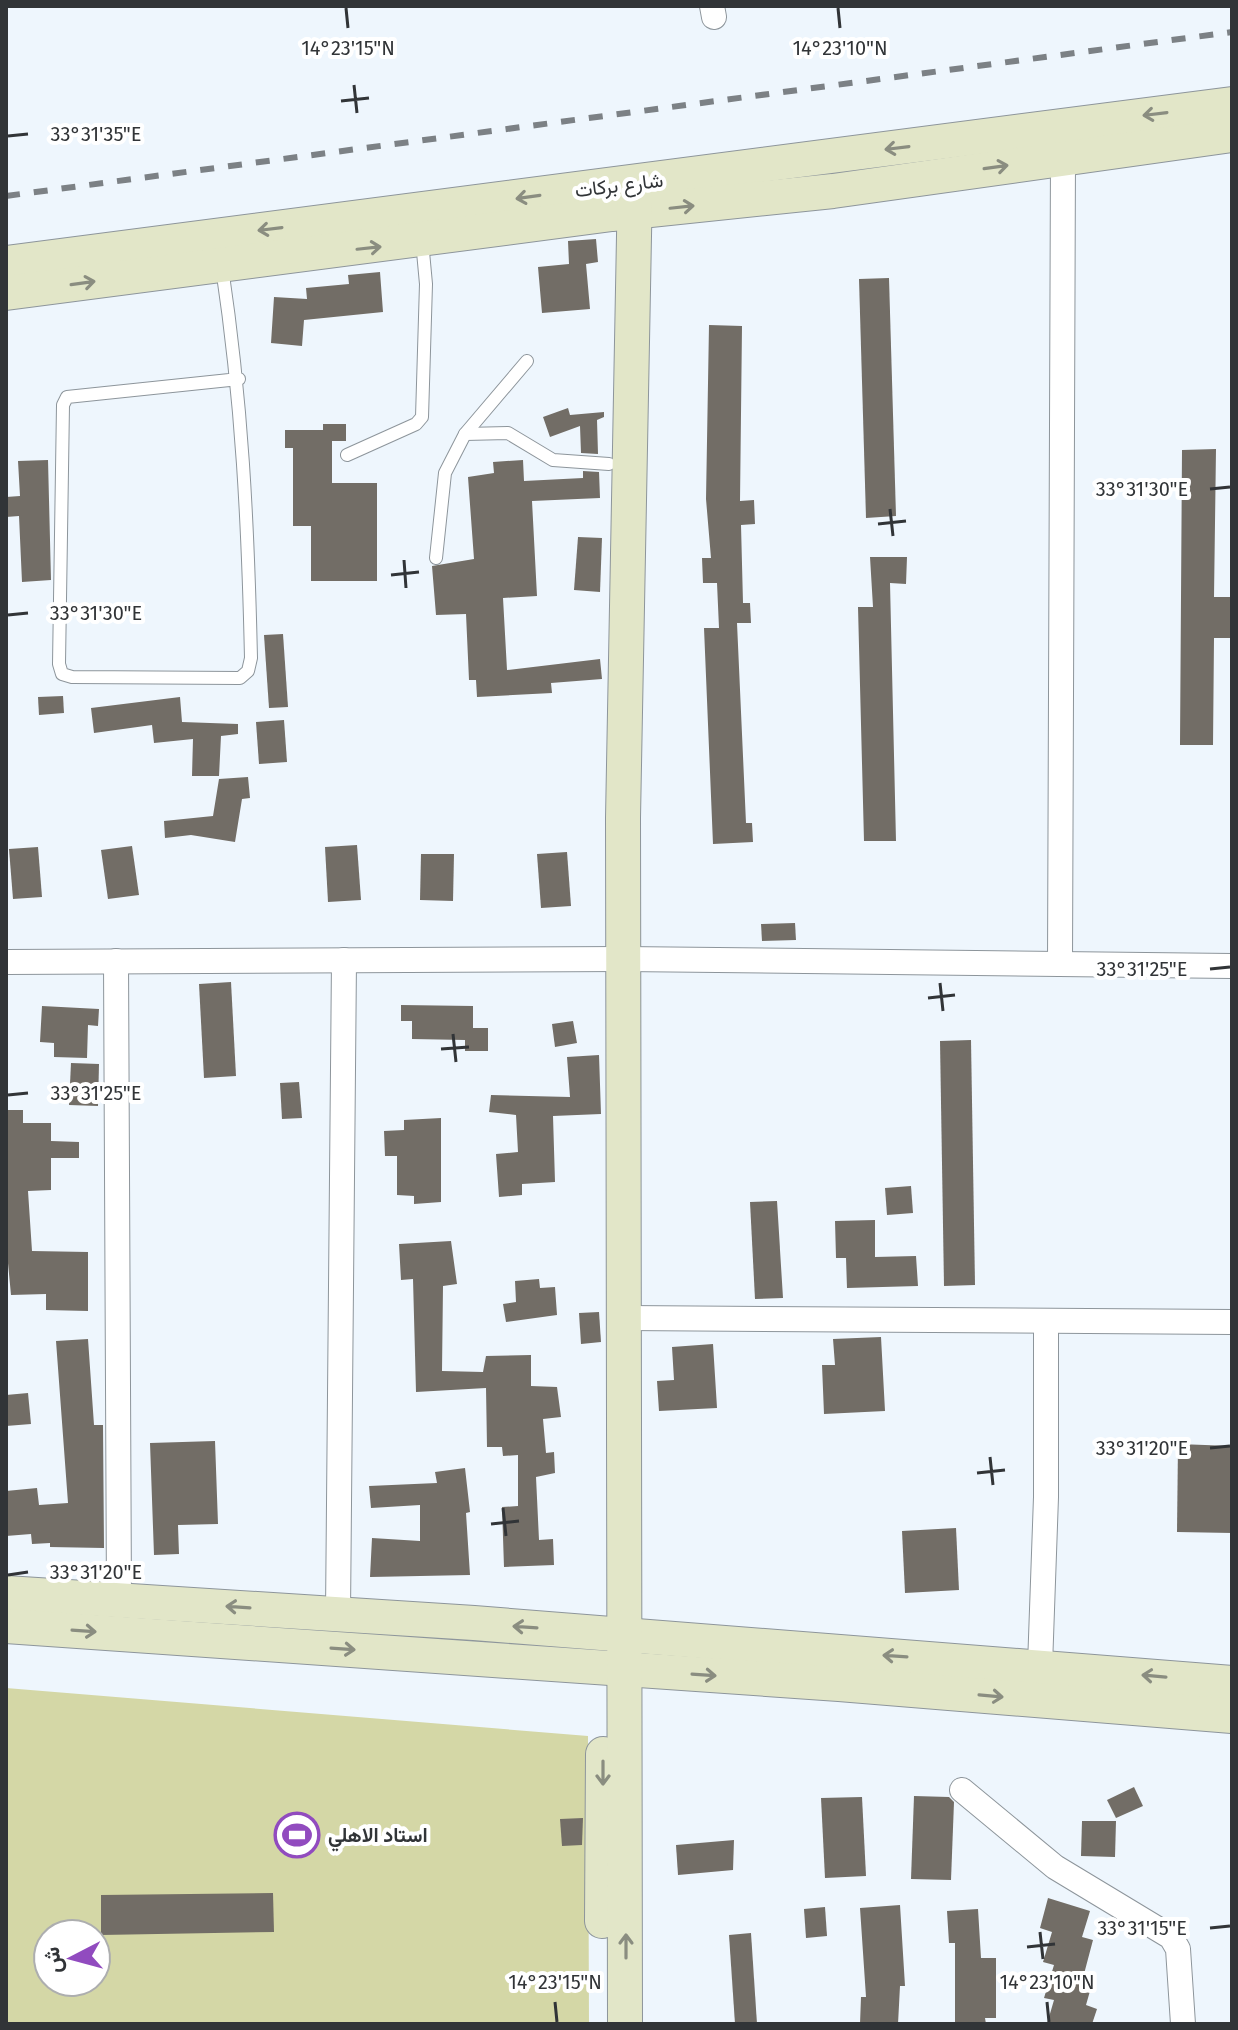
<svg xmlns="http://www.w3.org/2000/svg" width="1238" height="2030" font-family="'Fira Sans',Vazirmatn,sans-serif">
	<rect width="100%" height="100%" fill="#eef6fd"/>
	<path fill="#d4d7a6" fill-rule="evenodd" d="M6,1688L588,1736L589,2024H6ZM48,1934H96V1982H48Z"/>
	<g fill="#726d66">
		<path d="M596,239L598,262L586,264L590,309L542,313L538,267L569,264L568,241Z"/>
		<path d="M380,272L383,312L304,320L302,346L271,343L274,297L307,299L306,288L349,284L348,275Z"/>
		<path d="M889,278L896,516L866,518L859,279Z"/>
		<path d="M709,325L742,326L740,501L754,500L755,524L741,525L743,603H750L751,623H737L746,823H752L753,842L713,844L704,628H719L717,583H703L702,558H711L706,499Z"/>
		<path d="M568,408L570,415L604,412V417L597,420L598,454L581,453L580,426L550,437L543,417Z"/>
		<path d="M323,424H346V441H332V483H377V581H311V526H293V448H285V430H323Z"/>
		<path d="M1216,449L1214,597H1232V638H1214L1213,745H1180L1182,450Z"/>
		<path d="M48,460L51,580L22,582L19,516L6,517V497L20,496L18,461Z"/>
		<path d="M523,460L524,481L583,478V471L599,472L600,498L532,501L537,596L503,598L507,670L600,659L602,679L551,683L552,693L477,697L476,680H469L466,614L436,615L432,566L474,559L468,477L494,473L493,462Z"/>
		<path d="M578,537L602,538L600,592L574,590Z"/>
		<path d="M870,557H907L906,584L890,583L896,841H864L858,607H873Z"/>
		<path d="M283,634L288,707L269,708L264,635Z"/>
		<path d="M63,696L64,713L39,715L38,697Z"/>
		<path d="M180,697L182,722L238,724V734L221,736L219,776H192L193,739L154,743L152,725L94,733L91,708Z"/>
		<path d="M284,720L287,762L259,764L256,722Z"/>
		<path d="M248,777L250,798L242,799L235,842L191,835L165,838L164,821L213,816L219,779Z"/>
		<path d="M357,845L361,900L328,902L325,847Z"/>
		<path d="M132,846L139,895L108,899L101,850Z"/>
		<path d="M38,847L42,897L13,899L9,849Z"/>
		<path d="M567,852L571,906L541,908L537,854Z"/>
		<path d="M421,854H454L453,901L420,900Z"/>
		<path d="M795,923L796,940L762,941L761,924Z"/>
		<path d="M231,982L236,1076L204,1078L199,984Z"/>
		<path d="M401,1005L473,1006V1028H488V1051H465V1040L412,1039V1021H401Z"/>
		<path d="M42,1006L99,1009L98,1026L88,1025L87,1058L54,1057V1043L40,1042Z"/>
		<path d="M573,1021L577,1043L555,1047L552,1024Z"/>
		<path d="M971,1040L975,1285L944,1286L940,1041Z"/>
		<path d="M599,1055L601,1114L553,1116L555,1182L522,1184V1195L499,1197L496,1154L518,1152L516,1115L489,1112L491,1095L570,1097L567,1057Z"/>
		<path d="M71,1063L99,1064L98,1106L69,1105Z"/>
		<path d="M299,1082L302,1118L282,1119L280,1083Z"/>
		<path d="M6,1110H23V1123H51V1141L79,1142V1158H51V1190L28,1191L32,1251L88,1252V1311L46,1310V1294L11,1295L6,1242Z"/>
		<path d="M441,1118V1202L414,1204V1196L397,1195V1156H385L384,1131L404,1130V1120Z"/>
		<path d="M911,1186L913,1213L887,1215L885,1188Z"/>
		<path d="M777,1201L783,1298L755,1299L750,1202Z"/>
		<path d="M875,1220V1257L916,1256L918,1286L847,1288L846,1258H836L835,1221Z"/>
		<path d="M451,1241L457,1284L443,1286L442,1371L483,1372L486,1356L531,1355V1386L557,1387L561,1417L543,1419L546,1453L554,1452L555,1473L536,1477L539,1540L553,1539L554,1565L504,1567L502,1507L518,1506V1455L503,1456L502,1447H487L486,1388L416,1392L413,1279L401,1280L399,1244Z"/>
		<path d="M539,1279L540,1288L555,1287L557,1315L506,1322L503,1304L516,1302L515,1281Z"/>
		<path d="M599,1312L601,1342L581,1344L579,1313Z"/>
		<path d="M881,1337L885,1411L824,1414L822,1365H835L833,1339Z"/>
		<path d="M88,1339L94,1425H103L104,1548L50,1547V1543L32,1544L31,1534L6,1536V1491L37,1488L39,1505L68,1503L56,1341Z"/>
		<path d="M713,1344L717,1408L659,1411L657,1381L674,1380L672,1347Z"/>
		<path d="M28,1393L31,1424L6,1426V1395Z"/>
		<path d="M215,1441L218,1524L178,1525L179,1554L154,1555L150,1443Z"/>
		<path d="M1178,1444L1232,1446V1533L1177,1532Z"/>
		<path d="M465,1468L470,1512L466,1513L470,1575L370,1577L372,1538L420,1541V1505L371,1508L369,1486L437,1483L435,1472Z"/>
		<path d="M956,1528L959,1590L905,1593L902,1531Z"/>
		<path d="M1134,1787L1143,1806L1116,1818L1107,1800Z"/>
		<path d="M914,1796L949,1797L954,1802L951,1880L911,1879Z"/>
		<path d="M862,1797L866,1876L825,1878L821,1798Z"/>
		<path d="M583,1818L582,1845L562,1846L560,1819Z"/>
		<path d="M1082,1821H1116L1115,1857L1081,1856Z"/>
		<path d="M734,1840L733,1870L678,1875L676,1845Z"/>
		<path d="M273,1893L274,1932L101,1935V1895Z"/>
		<path d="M1048,1898L1090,1911L1082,1937L1093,1940L1084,1974L1094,1977L1086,2005L1097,2009L1092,2024H1047L1054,2000L1044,1998L1054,1965L1043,1962L1052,1932L1040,1928Z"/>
		<path d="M900,1905L905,1986H900L898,2024H860L861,1997H866L860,1908Z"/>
		<path d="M825,1907L827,1936L806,1938L804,1909Z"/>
		<path d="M978,1909L981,1958H996V2018H985L986,2024H955V1943H949L947,1911Z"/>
		<path d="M751,1933L757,2024H735L729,1935Z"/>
	</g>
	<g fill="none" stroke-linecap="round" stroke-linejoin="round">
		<g stroke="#8d959b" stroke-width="14">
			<g id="lane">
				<path d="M222,268C242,401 248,524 251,658L248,671L240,678L72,677L62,674L59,664L63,405L67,397L239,379"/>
				<path d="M465,434L508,433L553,460L609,464"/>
				<path d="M347,455L416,424L422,417L426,284L422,241"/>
				<path d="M436,558L445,473L465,434L527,361"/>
			</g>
		</g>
		<g stroke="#8d959b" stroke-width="26">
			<g id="street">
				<path d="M712,6L714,17"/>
				<path d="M116,961L119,1599"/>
				<path d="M6,962L624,959L1232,966"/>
				<path d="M1060,964L1063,157"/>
				<path d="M626,1318L1232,1322"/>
				<path d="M338,1613L344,960"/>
				<path d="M1040,1666L1046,1497V1322"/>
				<path d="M962,1790L1055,1867L1171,1937L1178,1949L1183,2024"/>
			</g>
		</g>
		<g stroke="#8d959b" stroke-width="36">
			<g id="secondary">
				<path d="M6,263L1232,104"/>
				<path d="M6,293L612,214L833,191L1232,135"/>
				<path d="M6,1593L474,1623L1232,1683"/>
				<path d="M6,1626L839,1684L1232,1716"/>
				<path d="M602,1921L603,1754"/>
				<path d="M625,2024L623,818L635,183"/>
			</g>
		</g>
		<use href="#lane" stroke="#fff" stroke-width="12"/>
		<use href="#street" stroke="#fff" stroke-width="24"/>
		<use href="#secondary" stroke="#e2e6c8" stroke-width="34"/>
		<path stroke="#7c8185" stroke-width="6" stroke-dasharray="14 14" stroke-linecap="butt" d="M6,196L1232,32"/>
	</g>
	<defs><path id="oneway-shaft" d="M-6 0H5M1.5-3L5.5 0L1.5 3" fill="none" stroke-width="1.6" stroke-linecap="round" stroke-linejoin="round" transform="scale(2)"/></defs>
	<g stroke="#8a8d80">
		<use href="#oneway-shaft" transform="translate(1155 114) rotate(173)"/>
		<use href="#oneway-shaft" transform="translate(897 148) rotate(173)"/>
		<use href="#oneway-shaft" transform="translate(996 167) rotate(-8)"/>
		<use href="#oneway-shaft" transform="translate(528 197) rotate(172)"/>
		<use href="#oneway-shaft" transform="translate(682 207) rotate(-6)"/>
		<use href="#oneway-shaft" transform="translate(270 229) rotate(173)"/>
		<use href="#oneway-shaft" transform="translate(369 248) rotate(-6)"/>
		<use href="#oneway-shaft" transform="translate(83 283) rotate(-8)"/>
		<use href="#oneway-shaft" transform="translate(238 1607) rotate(-176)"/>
		<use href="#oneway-shaft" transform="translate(525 1627) rotate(-176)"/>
		<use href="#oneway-shaft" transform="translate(84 1631) rotate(4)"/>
		<use href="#oneway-shaft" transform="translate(343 1649) rotate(4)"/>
		<use href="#oneway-shaft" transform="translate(895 1656) rotate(-176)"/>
		<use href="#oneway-shaft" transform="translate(704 1675) rotate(4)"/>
		<use href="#oneway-shaft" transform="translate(1154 1676) rotate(-175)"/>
		<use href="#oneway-shaft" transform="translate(991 1696) rotate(5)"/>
		<use href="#oneway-shaft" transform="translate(603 1773) rotate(90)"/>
		<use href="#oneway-shaft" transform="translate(626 1946) rotate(-90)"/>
	</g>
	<path fill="none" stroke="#313437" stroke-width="3" d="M346,8L348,28M838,8L840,28M354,85L357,113M341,101L369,98M8,136L28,134M1210,489L1230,487M890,509L893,536M878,524L906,521M404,560L406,588M391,575L419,572M8,615L28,613M1210,969L1230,967M940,983L943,1011M928,998L955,995M453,1034L456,1062M441,1049L469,1047M8,1095L28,1093M1210,1448L1230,1446M990,1457L993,1485M977,1473L1005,1470M503,1508L506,1536M491,1524L519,1521M8,1575L28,1572M1210,1928L1230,1926M1040,1932L1043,1959M1027,1947L1055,1944M555,2002L557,2022M1047,2002L1049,2022"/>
	<defs>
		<g id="stadium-ring" transform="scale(2.3)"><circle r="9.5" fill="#fff" stroke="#914bbf" stroke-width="1.5"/><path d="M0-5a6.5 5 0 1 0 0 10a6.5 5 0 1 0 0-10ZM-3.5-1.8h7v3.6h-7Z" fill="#914bbf"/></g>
	</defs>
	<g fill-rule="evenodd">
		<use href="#stadium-ring" x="297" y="1835"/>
	</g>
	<g text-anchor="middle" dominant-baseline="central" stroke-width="8" stroke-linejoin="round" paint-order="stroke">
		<g font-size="20" fill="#313437" stroke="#fff">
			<text transform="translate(619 185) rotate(-7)">شارع بركات</text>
		</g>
		<g font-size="20" font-weight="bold" fill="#313437" stroke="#fff" text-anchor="start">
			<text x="328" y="1835">استاد الاهلي</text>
		</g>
	</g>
	<g font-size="20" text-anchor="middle" fill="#313437" stroke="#fff" stroke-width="8" stroke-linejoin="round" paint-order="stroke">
		<text x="348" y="55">14°23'15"N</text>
		<text x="840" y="55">14°23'10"N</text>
		<text x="96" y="141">33°31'35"E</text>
		<text x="1142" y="496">33°31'30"E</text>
		<text x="96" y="620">33°31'30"E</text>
		<text x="1142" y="976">33°31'25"E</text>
		<text x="96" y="1100">33°31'25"E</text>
		<text x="1142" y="1455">33°31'20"E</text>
		<text x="96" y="1579">33°31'20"E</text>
		<text x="1142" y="1935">33°31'15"E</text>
		<text x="555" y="1989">14°23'15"N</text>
		<text x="1047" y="1989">14°23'10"N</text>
	</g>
	<rect width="1238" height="2030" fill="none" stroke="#313437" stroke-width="16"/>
	<g transform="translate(72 1958) rotate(264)"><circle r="38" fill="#ffffff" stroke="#adaeaf" stroke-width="2"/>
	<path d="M0-6L14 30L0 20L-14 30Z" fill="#914bbf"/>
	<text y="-12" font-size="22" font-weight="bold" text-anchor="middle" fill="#313437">ش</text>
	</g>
</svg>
